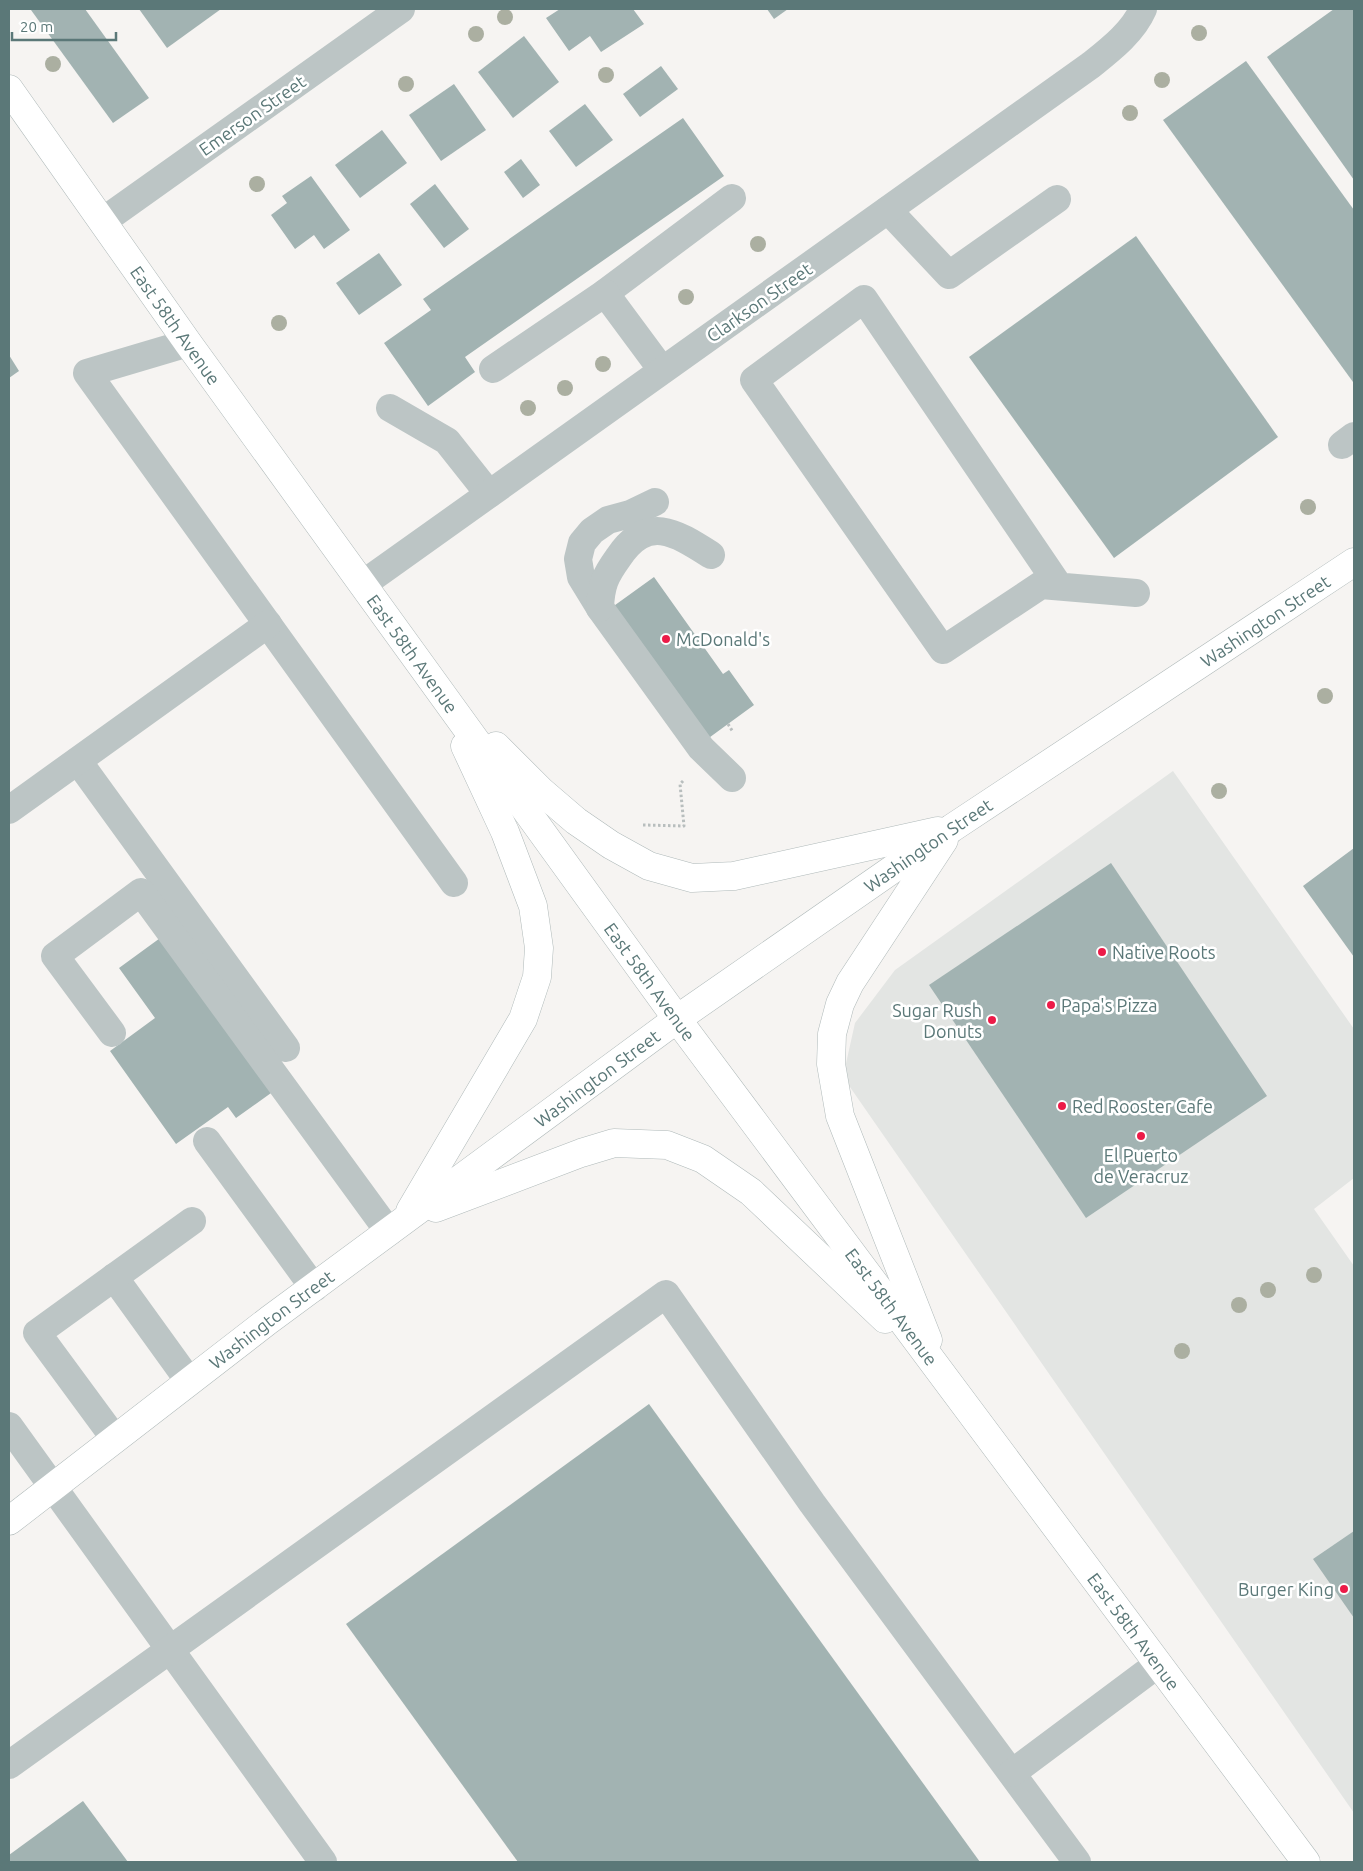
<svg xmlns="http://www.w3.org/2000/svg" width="1363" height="1871" font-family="Ubuntu,sans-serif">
	<rect width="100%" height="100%" fill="#f6f4f2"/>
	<path fill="#e3e5e3" d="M1173,771L1354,1029V1178L1314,1209L1354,1266V1813L843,1077L855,1023L895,970Z"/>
	<g fill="#a2b3b2">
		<path d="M33,9H85L149,98L113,123L31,10Z"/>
		<path d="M139,9H221L167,48Z"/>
		<path d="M560,9H633L644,24L601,52L590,36L569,51L546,18Z"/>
		<path d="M767,9H788L774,19Z"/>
		<path d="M1334,9H1354V180L1267,57Z"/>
		<path d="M524,36L559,82L513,118L478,72Z"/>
		<path d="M1246,61L1354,210L1353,382L1163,120Z"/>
		<path d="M661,66L678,89L640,117L623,94Z"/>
		<path d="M454,84L486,130L441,161L409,115Z"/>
		<path d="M585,104L613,140L576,167L549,131Z"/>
		<path d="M683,118L724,176L465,357L475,372L428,406L384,343L431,310L423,299Z"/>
		<path d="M382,130L407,163L360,198L335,165Z"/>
		<path d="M521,159L540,185L523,198L504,172Z"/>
		<path d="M311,176L350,230L324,249L314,235L295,249L271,215L287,203L282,196Z"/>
		<path d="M435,184L469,229L444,248L410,204Z"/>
		<path d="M1136,236L1278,437L1114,558L969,357Z"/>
		<path d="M379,253L402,285L359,315L336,283Z"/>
		<path d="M9,355L19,371L9,378Z"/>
		<path d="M654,577L723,674L729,670L754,705L706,740L611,608Z"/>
		<path d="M1354,848V957L1303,886Z"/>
		<path d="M1111,863L1267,1096L1086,1218L929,985Z"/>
		<path d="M167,933L278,1088L236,1118L228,1107L176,1144L110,1051L155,1018L119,968Z"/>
		<path d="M649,1404L980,1862H518L346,1624Z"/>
		<path d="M1354,1531V1618L1313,1559Z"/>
		<path d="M83,1801L128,1862H9V1855Z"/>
	</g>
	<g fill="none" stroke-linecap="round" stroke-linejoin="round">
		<g stroke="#afb9b9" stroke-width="29">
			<g id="major">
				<path id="s1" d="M9,89L188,343L677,1019L1306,1862"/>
				<path d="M496,746L541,791L576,821L611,845L649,866L692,878L734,876L938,831"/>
				<path d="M436,1208L581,1153L614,1143L667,1145L703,1159L751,1192L885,1319"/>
				<path d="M410,1211L523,1019L537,977L539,948L533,906L505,832L465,746"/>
				<path d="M928,1340L840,1116L831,1064L832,1034L840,1004L850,983L944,840"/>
				<path id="s2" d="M9,1521L269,1320L677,1019L952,828L1354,562"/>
			</g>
		</g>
		<g stroke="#b8bebe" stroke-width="3" stroke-dasharray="2.5 2.5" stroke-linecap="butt">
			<path d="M728,724L733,732"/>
			<path d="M643,825L684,826L680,784L684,780"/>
		</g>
		<g stroke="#bcc5c5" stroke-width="28">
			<path d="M888,210L949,275L1057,199"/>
			<path d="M103,221L401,9"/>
			<path d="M605,293L732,198"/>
			<path d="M188,343L87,373L454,883"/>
			<path d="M493,369L605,293L662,370"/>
			<path d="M390,408L447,441L489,494"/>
			<path d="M1342,445L1354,436"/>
			<path d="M655,502L630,514L608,520L592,531L582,543L578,559L581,577L600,608L701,748L732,778"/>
			<path d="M363,584L1091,65C1111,49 1133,32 1143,9"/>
			<path d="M1059,586L864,299L754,380L943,650L1041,585L1136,593"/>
			<path d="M600,608C601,585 605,576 618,558C647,514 675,532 711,555"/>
			<path d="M78,761L286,1048"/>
			<path d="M9,810L268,624"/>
			<path d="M112,1033L55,956L141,892L389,1232"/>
			<path d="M207,1141L314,1288"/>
			<path d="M114,1277L189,1381"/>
			<path d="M9,1426L323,1862"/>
			<path d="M115,1439L37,1333L192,1221"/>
			<path d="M9,1765C227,1607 446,1450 666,1294L812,1503L1077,1862"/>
			<path d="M1012,1773L1158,1664"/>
		</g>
		<use href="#major" stroke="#fff" stroke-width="28"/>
	</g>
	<g fill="#abafa1">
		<circle cx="505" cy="17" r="8"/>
		<circle cx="1199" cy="33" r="8"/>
		<circle cx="476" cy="34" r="8"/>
		<circle cx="53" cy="64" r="8"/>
		<circle cx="606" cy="75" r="8"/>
		<circle cx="1162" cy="80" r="8"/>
		<circle cx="406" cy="84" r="8"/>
		<circle cx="1130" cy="113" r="8"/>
		<circle cx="257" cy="184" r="8"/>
		<circle cx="758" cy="244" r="8"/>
		<circle cx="686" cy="297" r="8"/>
		<circle cx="279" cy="323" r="8"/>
		<circle cx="603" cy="364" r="8"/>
		<circle cx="565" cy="388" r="8"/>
		<circle cx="528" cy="408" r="8"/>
		<circle cx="1308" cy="507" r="8"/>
		<circle cx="1325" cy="696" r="8"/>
		<circle cx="1219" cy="791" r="8"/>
		<circle cx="1314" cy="1275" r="8"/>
		<circle cx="1268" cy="1290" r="8"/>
		<circle cx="1239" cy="1305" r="8"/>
		<circle cx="1182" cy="1351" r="8"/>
	</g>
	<g fill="#ec1b48" stroke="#fff" stroke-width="2">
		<circle cx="666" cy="639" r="5"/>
		<circle cx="1102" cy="952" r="5"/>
		<circle cx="1051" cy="1005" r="5"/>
		<circle cx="992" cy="1020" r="5"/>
		<circle cx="1062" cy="1106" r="5"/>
		<circle cx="1141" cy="1136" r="5"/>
		<circle cx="1344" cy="1589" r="5"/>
	</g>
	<g text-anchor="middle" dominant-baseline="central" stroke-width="5" stroke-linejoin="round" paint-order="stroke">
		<g font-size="18" fill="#5b7878" stroke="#fff">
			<text transform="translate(252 115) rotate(-35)">Emerson Street</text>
			<text transform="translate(759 302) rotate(-35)">Clarkson Street</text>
			<text stroke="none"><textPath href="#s1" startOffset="289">East 58th Avenue</textPath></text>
			<text stroke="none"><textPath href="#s2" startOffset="1546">Washington Street</textPath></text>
			<text stroke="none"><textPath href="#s1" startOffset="694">East 58th Avenue</textPath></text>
			<text stroke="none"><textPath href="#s2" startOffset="1141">Washington Street</textPath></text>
			<text stroke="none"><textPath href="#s1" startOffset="1099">East 58th Avenue</textPath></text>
			<text stroke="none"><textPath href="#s2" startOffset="736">Washington Street</textPath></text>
			<text stroke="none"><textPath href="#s1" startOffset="1504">East 58th Avenue</textPath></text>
			<text stroke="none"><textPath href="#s2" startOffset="331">Washington Street</textPath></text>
			<text stroke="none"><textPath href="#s1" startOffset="1909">East 58th Avenue</textPath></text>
		</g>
		<g font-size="18" fill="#5b7878" stroke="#fff" text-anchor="start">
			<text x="676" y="639">McDonald's</text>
			<text x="1112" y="952">Native Roots</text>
			<text x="1061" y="1005">Papa's Pizza</text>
			<text x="982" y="1010" text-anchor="end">Sugar Rush<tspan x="982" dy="21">Donuts</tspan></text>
			<text x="1072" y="1106">Red Rooster Cafe</text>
			<text x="1141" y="1155" text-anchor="middle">El Puerto<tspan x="1141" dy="21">de Veracruz</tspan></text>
			<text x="1334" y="1589" text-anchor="end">Burger King</text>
		</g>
	</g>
	<rect width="1363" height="1871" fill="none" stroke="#5b7878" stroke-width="20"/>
	<path d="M12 32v8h104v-8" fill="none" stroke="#5b7878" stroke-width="2.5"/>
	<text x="20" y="32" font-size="15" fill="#5b7878" stroke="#ffffff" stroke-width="4" paint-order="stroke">20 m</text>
</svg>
